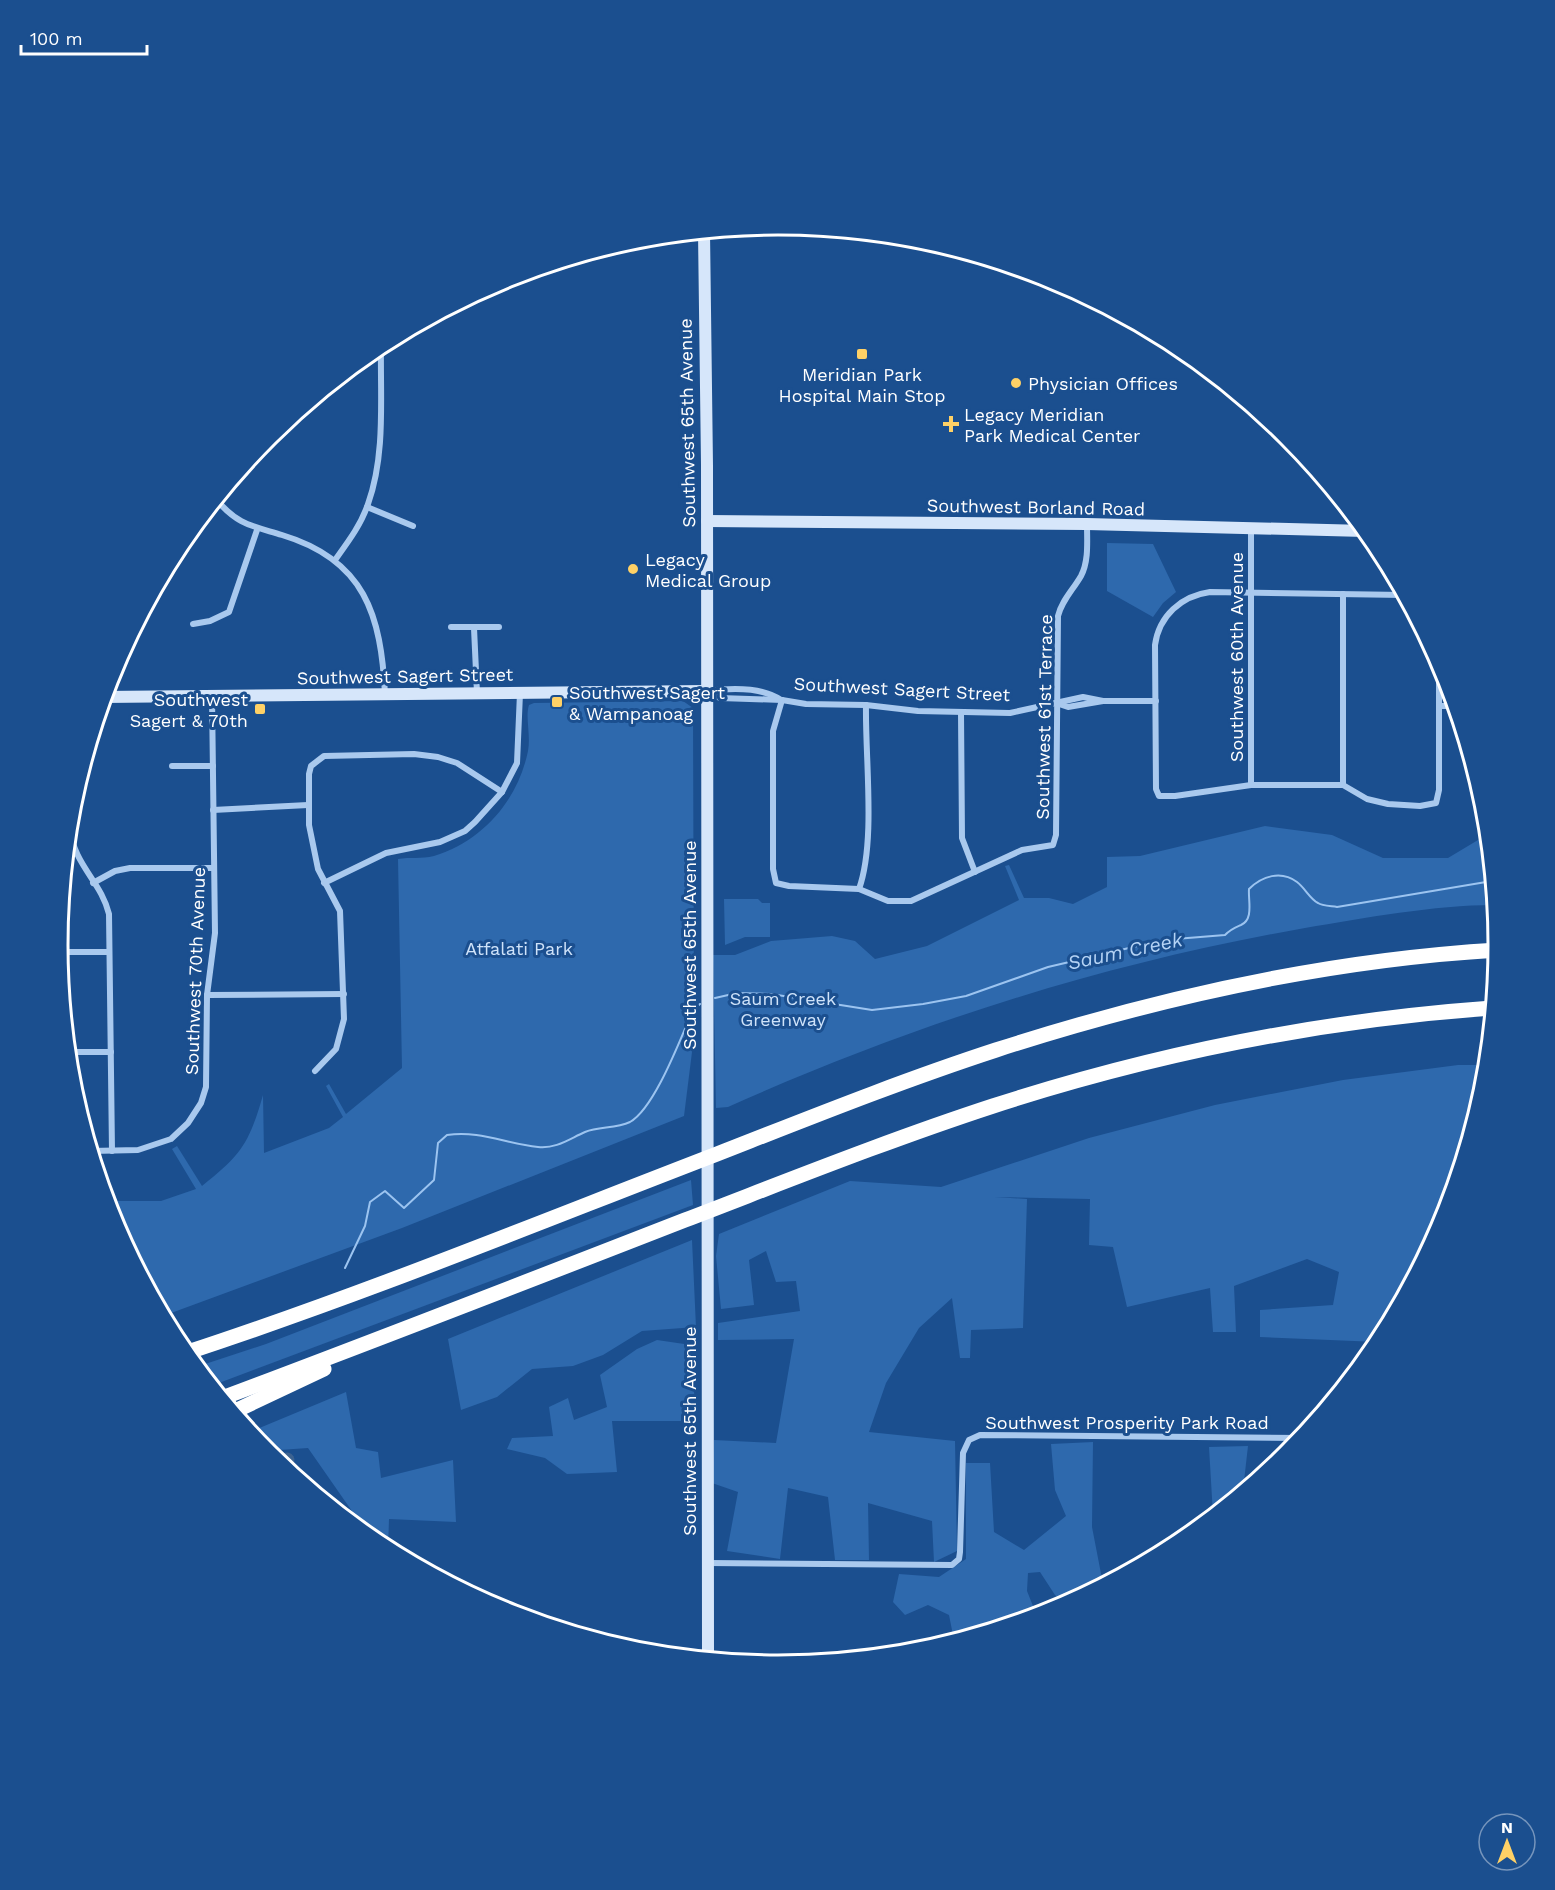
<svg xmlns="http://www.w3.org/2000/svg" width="1555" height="1890" font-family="'Work Sans',sans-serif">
	<rect width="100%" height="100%" fill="#1b4f8f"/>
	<g fill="#2e69ad">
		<path d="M1107,543L1153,544L1176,592L1163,603L1153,617L1107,591Z"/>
		<path d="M683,701L693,708L694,1036L684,1116L402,1228L163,1316L112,1220L106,1201H161L196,1189L172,1149L177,1146L202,1186C241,1155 249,1144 263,1095L264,1153L329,1128L343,1117L326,1086L329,1084L346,1114L402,1068L398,859C410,857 421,859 434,856C483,841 518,800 528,751C531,735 525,717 529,705L534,703Z"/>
		<path d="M1265,826L1332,835L1383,858H1448L1483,837L1487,830L1494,905C1435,905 1364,918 1305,928C1105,963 913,1024 728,1107L716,1108L713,955H735L771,941L832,936L855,941L875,959L927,946L1019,900L1005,866L1009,865L1024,898H1049L1073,904L1107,887V857L1140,856Z"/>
		<path d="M724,899H758L762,903H770V937H745L725,945Z"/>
		<path d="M1458,1065H1486L1484,1086L1443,1221L1436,1234L1432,1232L1417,1251L1414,1275L1378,1342L1260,1337V1310L1333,1305L1339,1272L1307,1259L1234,1286L1236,1332H1213L1210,1288L1127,1307L1113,1247L1089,1245L1090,1199L994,1197L1027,1199L1023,1328L971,1330L970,1358H960L952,1298L919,1328L886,1383L869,1432L955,1441L957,1551L934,1562L932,1521L868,1503L869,1560H835L828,1497L788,1488L780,1559L727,1551L738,1492L712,1483L714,1440L776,1443L794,1339L718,1340V1323L800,1311L796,1281L776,1282L766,1251L749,1260L754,1305L721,1309L716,1256L719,1234L850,1181L941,1187L1089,1138L1215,1105L1343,1080Z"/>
		<path d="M691,1180L693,1205L211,1386L196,1367L266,1344Z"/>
		<path d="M692,1240L696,1327L642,1331L603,1355L573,1366L532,1369L497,1397L461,1410L448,1339Z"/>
		<path d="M657,1340L691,1345L696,1421H612L617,1472L567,1474L545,1458L507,1449L512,1438L553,1436L549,1407L568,1398L574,1420L607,1407L600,1375L637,1349Z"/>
		<path d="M346,1392L356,1448L378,1452L381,1478L453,1460L456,1522L389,1519L388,1550L350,1522L354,1514L308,1448L265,1451L250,1432Z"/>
		<path d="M1093,1442L1092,1527L1103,1584L1066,1604L1055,1595L1040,1572L1028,1573L1027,1591L1037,1616L957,1640L953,1635L949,1615L928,1605L905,1615L893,1602L899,1574L939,1577L966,1559V1463H990L994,1532L1024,1550L1066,1516L1055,1490L1051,1444Z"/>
		<path d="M1248,1446L1243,1490L1213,1515L1209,1447Z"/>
	</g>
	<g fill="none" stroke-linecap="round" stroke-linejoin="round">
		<g stroke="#9cc4f0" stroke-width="2">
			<path d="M715,998L737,993L771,994L872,1010L923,1004L966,996L1048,967L1163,940L1225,935C1231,929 1234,928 1241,925C1254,919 1248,901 1249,889C1262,876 1281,870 1297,882C1305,888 1310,899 1318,903C1322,906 1331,906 1337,907L1492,881"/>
			<path d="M345,1268L365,1226L370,1202L385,1191L404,1208L434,1180L438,1143L447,1135C480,1130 506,1144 538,1147C556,1149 569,1139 585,1132C599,1126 615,1129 630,1122C655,1108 681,1037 693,1010L700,1004"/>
		</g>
		<path stroke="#3c6290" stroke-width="15" d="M285,1468L287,1460"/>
		<g stroke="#a9c9ee" stroke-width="6">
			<path d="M216,499C237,525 253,526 282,535C365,560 381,615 385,694"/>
			<path d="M367,507L413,526"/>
			<path d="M335,560C348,542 361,525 368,504C386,454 380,396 381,344"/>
			<path d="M1404,595L1210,592C1181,596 1159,616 1155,645L1156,789L1159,796H1175L1251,785H1343L1367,799L1388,804L1420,806L1436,803L1439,790V662"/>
			<path d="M193,624L210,621L229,612L257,530"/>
			<path d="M451,627H499"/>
			<path d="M474,628L477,693"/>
			<path d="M706,691L720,698L782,700L806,704L866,705L918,711L1010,713L1083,697L1103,701"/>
			<path d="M707,691C730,688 761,686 781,700"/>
			<path d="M782,700L773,731V869L776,883L789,886L859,889L888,901H911L1022,850L1053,845L1056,835L1058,616C1062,600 1073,590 1081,576C1089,561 1087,541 1087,524"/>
			<path d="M1056,703L1068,707L1103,701H1156"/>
			<path d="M1439,706H1454"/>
			<path d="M961,713L962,838L975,872"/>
			<path d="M172,766H213"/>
			<path d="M1251,785V529"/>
			<path d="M1343,785V594"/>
			<path d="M213,810L308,805"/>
			<path d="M69,827C75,867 101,881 109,914L112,1151"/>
			<path d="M93,883L115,871L130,868H214"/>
			<path d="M324,883L386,853L440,842L465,831L475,822L502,792L517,763L520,693"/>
			<path d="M859,889C876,841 865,759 866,705"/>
			<path d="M69,952H109"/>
			<path d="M207,995L344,994"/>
			<path d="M73,1052H111"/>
			<path d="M315,1071L336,1049L344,1019L340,911L318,869L309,825V774L311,766L324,756L414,754L438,757L457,763L502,792"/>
			<path d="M91,1151L138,1150L171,1139L188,1123L201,1103L206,1087L207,995L215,933L212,696"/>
			<path d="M708,1563L952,1565L959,1559L960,1552L963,1453L969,1440L980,1435L1300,1438"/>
		</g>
		<g stroke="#d6e6fa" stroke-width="12">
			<path d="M704,232L707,465L708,1659"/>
			<path d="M707,521L1087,524L1365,531"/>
			<path d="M103,697L706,691"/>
		</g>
		<g stroke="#fff" stroke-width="15">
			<path d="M185,1353C365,1294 540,1222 717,1154C809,1118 901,1081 996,1050C1157,998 1328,960 1498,950"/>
			<path d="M222,1398C377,1340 531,1280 685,1220C787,1181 889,1140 993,1106C1154,1054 1323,1020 1492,1008"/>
			<path d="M233,1412L324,1369"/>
		</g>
	</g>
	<g fill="#ffd166" stroke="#1b4f8f" stroke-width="2">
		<rect x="856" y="348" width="12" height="12" rx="3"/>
		<circle cx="1016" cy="383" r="6"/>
		<path d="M948 415h6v6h6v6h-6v6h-6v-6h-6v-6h6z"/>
		<circle cx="633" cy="569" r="6"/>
		<rect x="551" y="696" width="12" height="12" rx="3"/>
		<rect x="254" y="703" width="12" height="12" rx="3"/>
	</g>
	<g text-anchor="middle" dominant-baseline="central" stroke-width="6" stroke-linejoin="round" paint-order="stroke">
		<g font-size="18" fill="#fff" stroke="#1b4f8f" text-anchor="start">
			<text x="862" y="374" text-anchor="middle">Meridian Park<tspan x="862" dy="21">Hospital Main Stop</tspan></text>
			<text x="1028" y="383">Physician Offices</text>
			<text x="964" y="414">Legacy Meridian<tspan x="964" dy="21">Park Medical Center</tspan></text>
			<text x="645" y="559">Legacy<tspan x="645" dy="21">Medical Group</tspan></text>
			<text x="569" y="692">Southwest Sagert<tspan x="569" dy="21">&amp; Wampanoag</tspan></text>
			<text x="248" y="699" text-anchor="end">Southwest<tspan x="248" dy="21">Sagert &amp; 70th</tspan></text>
		</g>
		<g font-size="18" fill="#fff" stroke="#1b4f8f">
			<text transform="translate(687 423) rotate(-91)">Southwest 65th Avenue</text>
			<text transform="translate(1036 507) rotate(1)">Southwest Borland Road</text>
			<text transform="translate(1236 657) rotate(-90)">Southwest 60th Avenue</text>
			<text transform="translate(405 676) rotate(-1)">Southwest Sagert Street</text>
			<text transform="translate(902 689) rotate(3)">Southwest Sagert Street</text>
			<text transform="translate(1044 717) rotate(-89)">Southwest 61st Terrace</text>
			<text transform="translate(689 945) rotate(-90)">Southwest 65th Avenue</text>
			<text transform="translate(195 971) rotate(-88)">Southwest 70th Avenue</text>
			<text x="1127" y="1422">Southwest Prosperity Park Road</text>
			<text transform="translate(689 1431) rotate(-90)">Southwest 65th Avenue</text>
		</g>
		<g font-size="18" fill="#cfe3fa" stroke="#1b4f8f">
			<text x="519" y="948">Atfalati Park</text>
			<text x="783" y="998">Saum Creek<tspan x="783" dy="21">Greenway</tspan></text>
		</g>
		<g font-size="20" font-style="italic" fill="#b5d3f5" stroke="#1b4f8f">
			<text transform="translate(1125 951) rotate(-12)">Saum Creek</text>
		</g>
	</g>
	<path d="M0 0H1555V1890H0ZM68 945a710 710 0 1 1 1420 0a710 710 0 1 1-1420 0Z" fill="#1b4f8f" fill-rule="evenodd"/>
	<path fill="none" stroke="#fff" stroke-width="3" d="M68 945a710 710 0 1 1 1420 0a710 710 0 1 1-1420 0Z"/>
	<g transform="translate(1507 1842)"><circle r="28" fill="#1b4f8f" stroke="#7695bc" stroke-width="1.5"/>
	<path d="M0-4.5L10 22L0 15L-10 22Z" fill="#ffd166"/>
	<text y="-9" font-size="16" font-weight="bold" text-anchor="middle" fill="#ffffff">N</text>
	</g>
	<path d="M21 45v9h126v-9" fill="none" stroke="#ffffff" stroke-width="3"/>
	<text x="30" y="45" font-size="18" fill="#ffffff" stroke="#1b4f8f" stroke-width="4.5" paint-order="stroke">100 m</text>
</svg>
